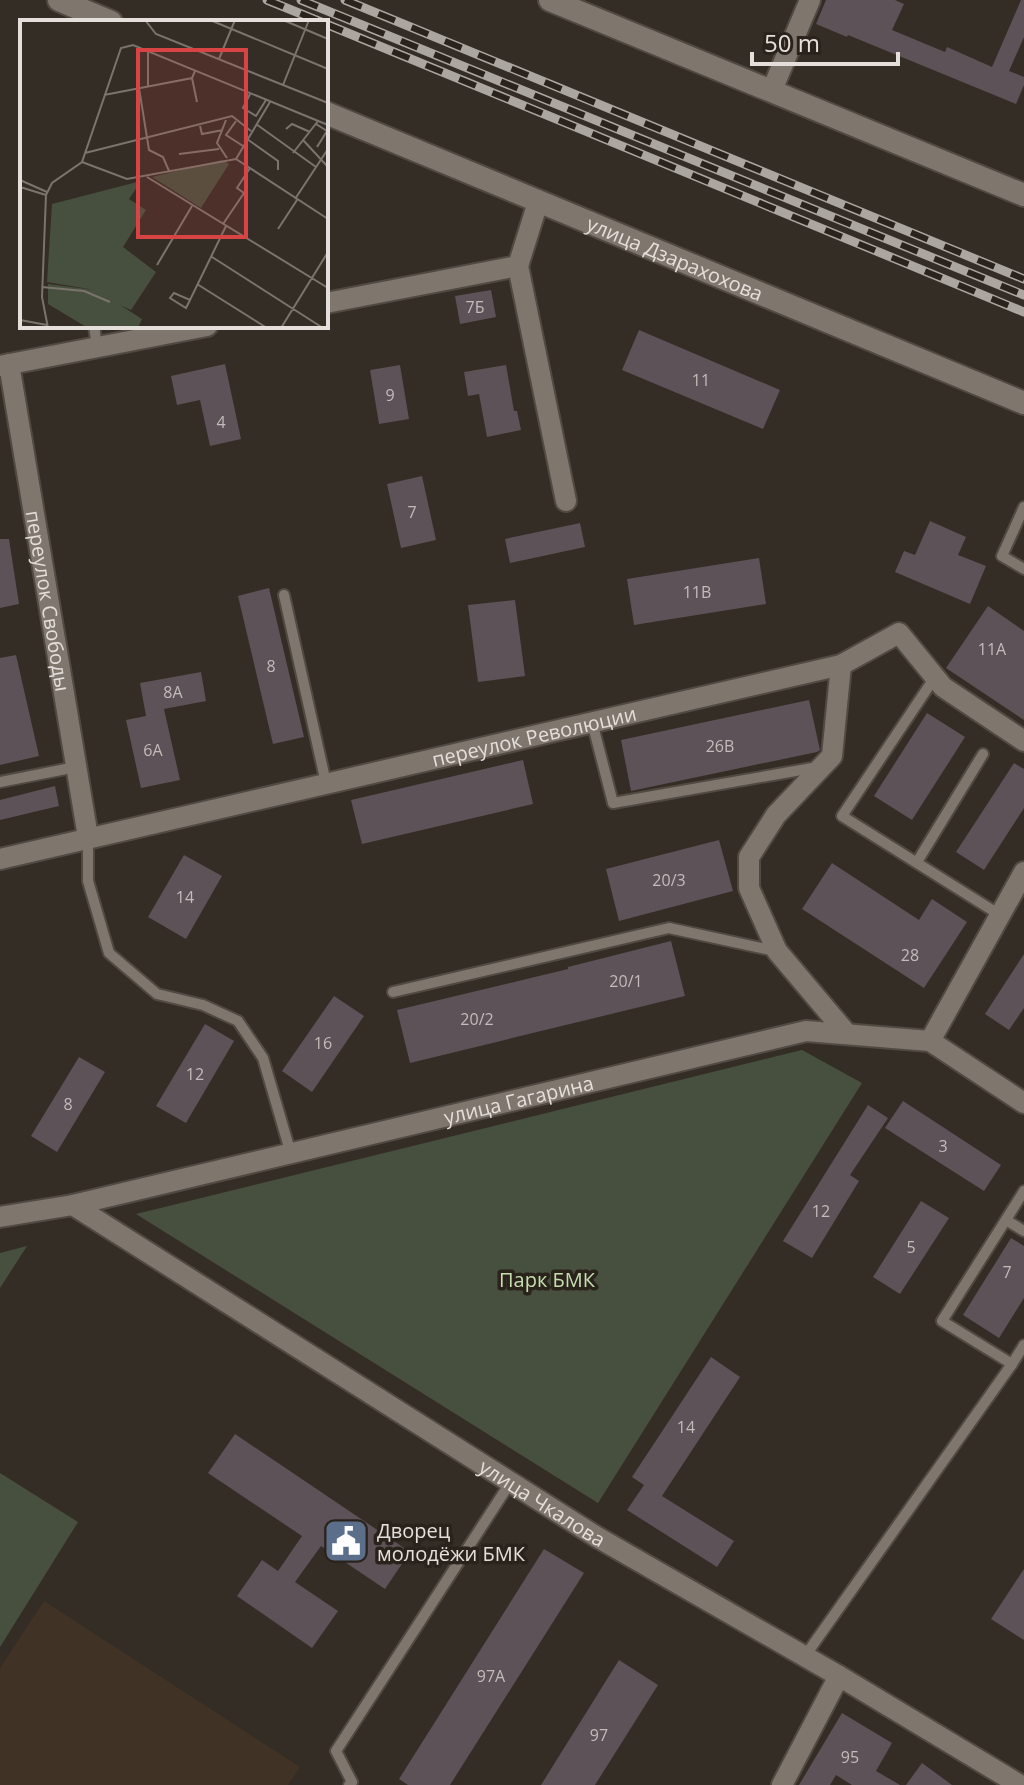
<svg xmlns="http://www.w3.org/2000/svg" width="1024" height="1785" font-family="'Open Sans',sans-serif">
	<rect width="100%" height="100%" fill="#342d25"/>
	<path fill="#403325" d="M44,1601L300,1767L288,1785H0V1668Z"/>
	<g fill="#47503f">
		<path d="M802,1050L862,1083L598,1503L136,1214Z"/>
		<path d="M27,1246L0,1288V1253Z"/>
		<path d="M0,1473L78,1522L0,1647Z"/>
	</g>
	<g fill="#5c5258">
		<path d="M826,0H895L904,4L892,30L945,52L947,47L992,67L1021,0H1024V37L1009,71L1024,77V85L1016,104L848,35L847,37L816,24Z"/>
		<path d="M491,290L496,317L460,324L455,296Z"/>
		<path d="M639,330L780,390L763,429L622,370Z"/>
		<path d="M225,364L241,439L210,446L200,400L177,405L171,376Z"/>
		<path d="M400,365L409,419L379,424L370,370Z"/>
		<path d="M506,365L514,411H517L521,430L487,437L479,394L468,396L464,372Z"/>
		<path d="M422,476L436,540L401,548L387,484Z"/>
		<path d="M930,521L966,537L958,555L986,566L970,604L895,572L904,551L915,555Z"/>
		<path d="M580,523L585,547L510,563L505,539Z"/>
		<path d="M0,539H9L19,604L0,608Z"/>
		<path d="M759,558L766,604L634,625L627,579Z"/>
		<path d="M269,588L304,737L273,744L238,596Z"/>
		<path d="M515,600L525,676L478,682L468,605Z"/>
		<path d="M988,606L1024,631V720L946,668Z"/>
		<path d="M16,655L39,756L0,765V658Z"/>
		<path d="M201,672L206,701L164,709L180,780L141,788L126,720L146,716L140,683Z"/>
		<path d="M809,700L820,750L817,752L631,791L621,740Z"/>
		<path d="M927,713L965,737L912,820L874,796Z"/>
		<path d="M523,760L533,804L362,844L351,800Z"/>
		<path d="M1014,763L1024,769V808L984,870L956,852Z"/>
		<path d="M55,786L59,806L0,820V800Z"/>
		<path d="M719,840L733,891L619,921L606,869Z"/>
		<path d="M184,855L222,876L186,939L148,917Z"/>
		<path d="M832,863L919,920L932,899L967,922L924,988L802,909Z"/>
		<path d="M671,941L685,996L410,1063L397,1010L568,969V967Z"/>
		<path d="M1024,954V1008L1009,1030L985,1014Z"/>
		<path d="M334,996L364,1016L312,1092L282,1071Z"/>
		<path d="M205,1024L234,1041L186,1123L156,1106Z"/>
		<path d="M79,1057L105,1072L57,1152L31,1136Z"/>
		<path d="M903,1101L1001,1165L984,1191L885,1128Z"/>
		<path d="M868,1105L888,1118L850,1175L859,1181L812,1258L783,1241Z"/>
		<path d="M921,1201L949,1218L900,1294L873,1277Z"/>
		<path d="M1011,1238L1024,1246V1298L999,1338L963,1315Z"/>
		<path d="M711,1357L740,1377L662,1496L734,1541L717,1567L627,1510L644,1485L632,1477Z"/>
		<path d="M235,1434L410,1552L385,1589L321,1546L295,1582L338,1611L312,1648L237,1596L262,1560L278,1571L302,1536L208,1473Z"/>
		<path d="M544,1549L584,1573L450,1785H408L399,1779Z"/>
		<path d="M1024,1569V1640L991,1619Z"/>
		<path d="M619,1660L658,1685L595,1785H541Z"/>
		<path d="M842,1713L892,1743L876,1771L900,1785H852L836,1775L830,1785H799Z"/>
		<path d="M922,1763L952,1785H906Z"/>
	</g>
	<g fill="none" stroke-linecap="round" stroke-linejoin="round">
		<g stroke="#504a43" stroke-width="14">
			<g id="service">
				<path d="M94,326L97,347"/>
				<path d="M1024,507L1002,556L1024,569"/>
				<path d="M284,595L326,783"/>
				<path d="M935,677L842,816L1000,915"/>
				<path d="M592,722L613,803L818,767"/>
				<path d="M0,782L76,767"/>
				<path d="M88,837V881L109,953L157,994L203,1005L238,1021L263,1058L291,1154"/>
				<path d="M917,862L983,754"/>
				<path d="M393,992L669,928L775,951"/>
				<path d="M1006,1220L1024,1231"/>
				<path d="M1012,1364L1024,1345"/>
				<path d="M805,1656L1012,1364L942,1321L1024,1191"/>
				<path d="M349,1785L352,1782L336,1751L510,1483"/>
			</g>
		</g>
		<g stroke="#504a43" stroke-width="24">
			<g id="minor">
				<path d="M772,90L810,0"/>
				<path d="M518,266L566,501"/>
				<path d="M326,303L518,266L538,202"/>
				<path id="s1" d="M9,364L88,837"/>
				<path d="M0,366L207,326"/>
				<path d="M841,665L832,756L776,815L749,857V888L777,951L847,1034"/>
				<path id="s2" d="M0,859L841,665L899,633L943,687L1024,741"/>
				<path d="M930,1041L1024,872"/>
				<path id="s3" d="M73,1205L597,1537L839,1676L1020,1785"/>
				<path id="s4" d="M0,1217L73,1205L806,1031L930,1041L1024,1103"/>
				<path d="M782,1785L839,1676"/>
			</g>
		</g>
		<g stroke="#504a43" stroke-width="26">
			<g id="tertiary">
				<path d="M59,0L111,22"/>
				<path d="M550,0L1024,195"/>
				<path id="s5" d="M326,113L1024,403"/>
			</g>
		</g>
		<use href="#service" stroke="#7f776e" stroke-width="10"/>
		<use href="#minor" stroke="#7f776e" stroke-width="20"/>
		<use href="#tertiary" stroke="#7f776e" stroke-width="22"/>
		<g stroke="#aca6a0" stroke-width="9">
			<g id="rail">
				<path d="M267,0L321,22"/>
				<path d="M301,0L1024,295"/>
				<path d="M345,0L1024,279"/>
				<path d="M326,24L1024,312"/>
			</g>
		</g>
		<use href="#rail" stroke="#2a231c" stroke-width="6" stroke-dasharray="18" stroke-linecap="butt"/>
	</g>
	<defs>
		<g id="civic-square" transform="scale(2.3)"><rect x="-9" y="-9" width="18" height="18" rx="4" fill="#5c6f8a" stroke="#2a231c"/><path d="M-.6-6.5H3V-4.5H.6V-3L4-1V1h2V6H-6V1h2V-1L-.6-3ZM-1.2 2.5V6h2.4V2.5Z" fill="#fff"/></g>
	</defs>
	<g fill-rule="evenodd">
		<use href="#civic-square" x="346" y="1541"/>
	</g>
	<g text-anchor="middle" dominant-baseline="central" stroke-width="7" stroke-linejoin="round" paint-order="stroke">
		<g font-size="16" fill="#c2bcba">
			<text x="475" y="307">7Б</text>
			<text x="701" y="380">11</text>
			<text x="390" y="395">9</text>
			<text x="221" y="422">4</text>
			<text x="412" y="512">7</text>
			<text x="697" y="592">11В</text>
			<text x="992" y="649">11А</text>
			<text x="271" y="666">8</text>
			<text x="173" y="692">8А</text>
			<text x="720" y="746">26В</text>
			<text x="153" y="750">6А</text>
			<text x="669" y="880">20/3</text>
			<text x="185" y="897">14</text>
			<text x="910" y="955">28</text>
			<text x="626" y="981">20/1</text>
			<text x="477" y="1019">20/2</text>
			<text x="323" y="1043">16</text>
			<text x="195" y="1074">12</text>
			<text x="68" y="1104">8</text>
			<text x="943" y="1146">3</text>
			<text x="821" y="1211">12</text>
			<text x="911" y="1247">5</text>
			<text x="1007" y="1272">7</text>
			<text x="686" y="1427">14</text>
			<text x="491" y="1676">97А</text>
			<text x="599" y="1735">97</text>
			<text x="850" y="1757">95</text>
		</g>
		<g font-size="20" fill="#e4dfda" stroke="#2a231c">
			<text stroke="none"><textPath href="#s5" startOffset="378">улица Дзарахохова</textPath></text>
			<text stroke="none"><textPath href="#s1" startOffset="240">переулок Свободы</textPath></text>
			<text stroke="none"><textPath href="#s2" startOffset="548">переулок Революции</textPath></text>
			<text stroke="none"><textPath href="#s4" startOffset="532">улица Гагарина</textPath></text>
			<text stroke="none"><textPath href="#s3" startOffset="556">улица Чкалова</textPath></text>
		</g>
		<g font-size="20" fill="#c5deae" stroke="#2a231c">
			<text x="547" y="1279">Парк БМК</text>
		</g>
		<g font-size="20" fill="#e4dfda" stroke="#2a231c" text-anchor="start">
			<text x="377" y="1530">Дворец<tspan x="377" dy="23">молодёжи БМК</tspan></text>
		</g>
	</g>
	<g transform="translate(20 20)">
		<rect width="308" height="308" fill="#342d25"/>
		<path d="M202,140L209,144L181,188L132,157ZM121,161L109,179L126,190L103,227L136,252L111,290L100,285L122,299L118,308H68L28,284V264L75,270L27,262L32,184Z" fill="#47503f"/>
		<path fill="none" stroke="#7a746d" stroke-width="2" d="M125,0L136,14L308,83M190,0L308,49M263,0L308,19M128,31V66M199,39L215,0M172,58L177,82M263,65L289,0M119,68L129,130L143,137L149,151M230,74L223,88L236,96L246,80M84,75L172,58L175,51M206,100L197,123L207,138M216,101L206,115L223,126M236,104L296,147M296,104L307,111L297,127M180,106L182,114L203,110M266,109L272,104L290,112M227,119L258,141V150M283,120L308,147M65,133L212,96L231,111M273,133L298,101M159,134L199,129M216,139L250,82M62,142L107,159L216,139L308,199M127,157L308,268M0,160L27,172M0,167L26,175M275,179L308,129M203,204L224,173L217,168L230,148M258,209L277,180M192,237L303,308M137,245L172,186M177,264L247,308M22,267L64,271L90,282M170,280L166,288L150,278L154,273L170,280L206,206M0,300L27,305M28,308L22,277L26,175L32,163L62,142L101,28L113,25L308,105M261,308L308,232"/>
		<path fill="#d84343" fill-opacity="0.15" stroke="#d84343" stroke-width="4" d="M118,30H226V217H118Z"/>
		<rect width="308" height="308" fill="none" stroke="#e4dfda" stroke-width="4"/>
	</g>
	<path d="M752 52v12h146v-12" fill="none" stroke="#e4dfda" stroke-width="4"/>
	<text x="764" y="52" font-size="24" fill="#e4dfda" stroke="#2a231c" stroke-width="6" paint-order="stroke">50 m</text>
</svg>
